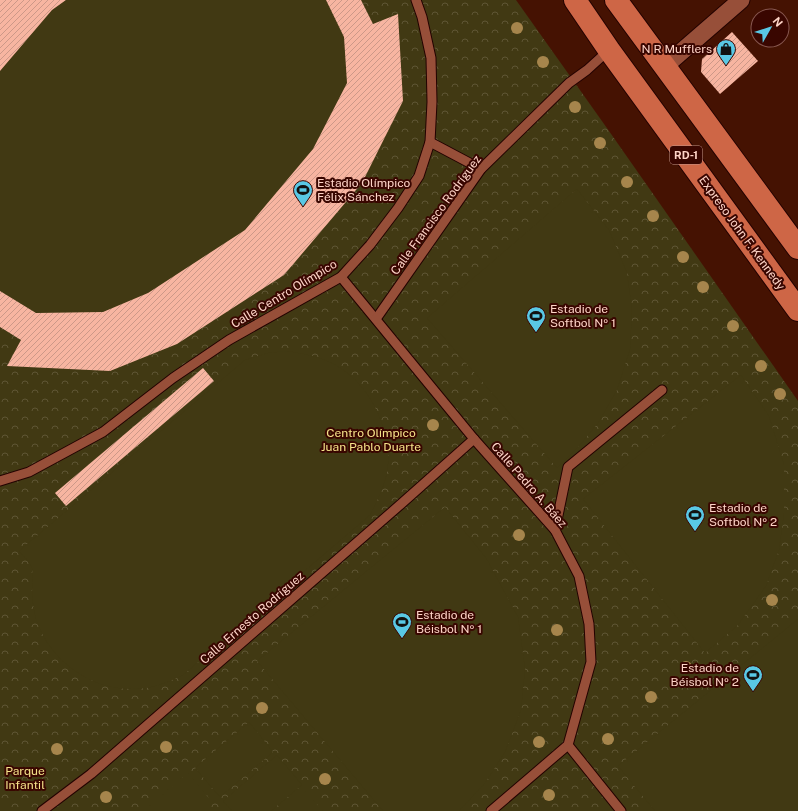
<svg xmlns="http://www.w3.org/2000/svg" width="798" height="811" font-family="'Public Sans',sans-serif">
	<defs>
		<pattern id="park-crowns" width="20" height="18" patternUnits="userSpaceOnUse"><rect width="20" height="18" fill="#413913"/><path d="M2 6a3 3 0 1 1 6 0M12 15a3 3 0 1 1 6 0" fill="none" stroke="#5e5534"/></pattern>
		<pattern id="building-hatch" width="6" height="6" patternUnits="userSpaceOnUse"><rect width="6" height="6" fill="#f7b5a1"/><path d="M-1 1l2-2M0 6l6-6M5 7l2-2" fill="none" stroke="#cc9888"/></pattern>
	</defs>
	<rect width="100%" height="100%" fill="#451202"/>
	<path fill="url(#park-crowns)" d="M0,0H516L609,131L798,401V811H0Z"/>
	<g fill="#413913">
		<path d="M66,0H326L344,37L347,83L313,149L245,230L148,293L103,312L36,313L0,291V71L52,10Z"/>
		<path d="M577,189L609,230L627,273L632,310L630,349L617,390L598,423L579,446L557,468L427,318Z"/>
		<path d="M287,351C299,353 311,355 322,359C353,370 374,397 383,427C387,442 390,457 387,472C384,488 377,501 370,515L183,675C171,681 159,686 146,688C99,695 53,666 37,622C33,610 32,596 32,583C32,579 33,573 32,568C31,563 23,556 19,551L245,360L268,353Z"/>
		<path d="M741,375L769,416L784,465V513L779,550L766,586L738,625L705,653L583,499Z"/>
		<path d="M445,507L486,558L518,617L525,669L521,710L505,752L485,783L459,811H383L257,661Z"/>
		<path d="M798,619V811H655L618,766Z"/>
		<path d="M249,722L273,752L220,797L195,768Z"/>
		<path d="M277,755L302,785L271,811H232L223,801Z"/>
		<path d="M188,773L213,803L204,811H143Z"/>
		<path d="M305,791L323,811H281Z"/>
	</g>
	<g fill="url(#building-hatch)">
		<path d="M0,0H66L52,10L0,71Z"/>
		<path d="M326,0H361L373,24L398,14L403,101L362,183L284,275L177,344L110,371L7,366L21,340L0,327V291L36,313L103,312L148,293L245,230L313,149L347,83L344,37Z"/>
		<path d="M732,32L758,61L720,94L701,72L702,59Z"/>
		<path d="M203,368L214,381L66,506L55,493Z"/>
	</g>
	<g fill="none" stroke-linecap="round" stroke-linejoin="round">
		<g stroke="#230200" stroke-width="11">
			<g id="lane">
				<path d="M430,142L481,169"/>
				<path d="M341,277L474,439L555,530L579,576L589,624L591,662L568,745L491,811"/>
				<path d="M376,319L481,169L569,83L587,70L609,50"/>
				<path d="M0,481L29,472L103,432L173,378L229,340L341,277L370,245L398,208L419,176L430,142L432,102L431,58L422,17L416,0"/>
				<path d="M555,530L568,467L662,390"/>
				<path d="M568,745L621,811"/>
				<path d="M42,811L91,774L401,504L474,439"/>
			</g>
		</g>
		<g stroke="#230200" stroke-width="19">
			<path id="street" d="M665,66L741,0"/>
		</g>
		<g stroke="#230200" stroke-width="24">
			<g id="highway">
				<path d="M575,0L609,50L798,310"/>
				<path d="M616,0L798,248"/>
			</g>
		</g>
		<use href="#lane" stroke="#974f39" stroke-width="9"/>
		<use href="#street" stroke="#974f39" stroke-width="17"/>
		<use href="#highway" stroke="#ce6646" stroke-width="22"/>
	</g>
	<g fill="#a6854c">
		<circle cx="517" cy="28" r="6"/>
		<circle cx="543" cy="62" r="6"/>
		<circle cx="575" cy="107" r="6"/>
		<circle cx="600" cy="143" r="6"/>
		<circle cx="627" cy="182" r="6"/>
		<circle cx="653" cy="216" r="6"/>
		<circle cx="683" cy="257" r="6"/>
		<circle cx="703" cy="287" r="6"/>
		<circle cx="733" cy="326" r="6"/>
		<circle cx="761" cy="366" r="6"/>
		<circle cx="780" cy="394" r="6"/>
		<circle cx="433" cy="425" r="6"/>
		<circle cx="519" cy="535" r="6"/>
		<circle cx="772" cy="600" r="6"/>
		<circle cx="557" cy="630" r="6"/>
		<circle cx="686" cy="667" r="6"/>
		<circle cx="651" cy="697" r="6"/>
		<circle cx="262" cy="708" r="6"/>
		<circle cx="608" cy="739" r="6"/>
		<circle cx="539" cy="742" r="6"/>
		<circle cx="166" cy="747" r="6"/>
		<circle cx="57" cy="749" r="6"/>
		<circle cx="325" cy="779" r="6"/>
		<circle cx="549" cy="795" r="6"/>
		<circle cx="106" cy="797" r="6"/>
	</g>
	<defs>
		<g id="shop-pin" transform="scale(1)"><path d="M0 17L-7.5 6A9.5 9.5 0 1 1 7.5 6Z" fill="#59c8e5" stroke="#390600"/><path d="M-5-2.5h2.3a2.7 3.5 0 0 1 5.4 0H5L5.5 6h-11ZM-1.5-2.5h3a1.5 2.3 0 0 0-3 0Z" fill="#111"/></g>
		<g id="stadium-pin" transform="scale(1)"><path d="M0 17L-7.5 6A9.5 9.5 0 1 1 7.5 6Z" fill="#59c8e5" stroke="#390600"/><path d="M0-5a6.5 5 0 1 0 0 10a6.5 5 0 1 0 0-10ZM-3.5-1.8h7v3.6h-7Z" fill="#111"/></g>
	</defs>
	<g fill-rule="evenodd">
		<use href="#shop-pin" x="726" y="49"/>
		<use href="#stadium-pin" x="303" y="190"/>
		<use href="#stadium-pin" x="536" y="316"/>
		<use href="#stadium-pin" x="695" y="515"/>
		<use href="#stadium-pin" x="402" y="622"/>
		<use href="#stadium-pin" x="753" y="675"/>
	</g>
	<g text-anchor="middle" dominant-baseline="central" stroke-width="4" stroke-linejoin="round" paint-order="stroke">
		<rect fill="#390600" stroke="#c3968b" stroke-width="1" x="670" y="146" width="32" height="18" rx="3"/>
		<g font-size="11" font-weight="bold" fill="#fed4c7">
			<text x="686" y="155">RD-1</text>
		</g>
		<g font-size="12" fill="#fed4c7" stroke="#390600" text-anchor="start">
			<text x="712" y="49" text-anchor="end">N R Mufflers</text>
			<text x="317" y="183">Estadio Olímpico<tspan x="317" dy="14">Félix Sánchez</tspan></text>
			<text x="550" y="309">Estadio de<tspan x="550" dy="14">Softbol Nº 1</tspan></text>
			<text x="709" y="508">Estadio de<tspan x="709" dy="14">Softbol Nº 2</tspan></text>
			<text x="416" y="615">Estadio de<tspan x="416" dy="14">Béisbol Nº 1</tspan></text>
			<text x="739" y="668" text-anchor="end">Estadio de<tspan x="739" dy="14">Béisbol Nº 2</tspan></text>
		</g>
		<g font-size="12" fill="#fed4c7" stroke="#390600">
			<text transform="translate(436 215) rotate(-54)">Calle Francisco Rodríguez</text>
			<text transform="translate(742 233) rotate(54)">Expreso John F. Kennedy</text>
			<text transform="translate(284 294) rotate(-31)">Calle Centro Olímpico</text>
			<text transform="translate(529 485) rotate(49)">Calle Pedro A. Báez</text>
			<text transform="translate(252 618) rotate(-41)">Calle Ernesto Rodríguez</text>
		</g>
		<g font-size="12" fill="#f5e389" stroke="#390600">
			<text x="371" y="433">Centro Olímpico<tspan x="371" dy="14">Juan Pablo Duarte</tspan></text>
			<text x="25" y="771">Parque<tspan x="25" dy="14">Infantil</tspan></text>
		</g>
	</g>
	<g transform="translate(770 28) rotate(51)"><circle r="19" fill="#390600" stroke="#885850"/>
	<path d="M0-3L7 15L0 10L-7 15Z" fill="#59c8e5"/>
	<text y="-6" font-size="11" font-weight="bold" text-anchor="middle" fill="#fed4c7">N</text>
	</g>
</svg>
